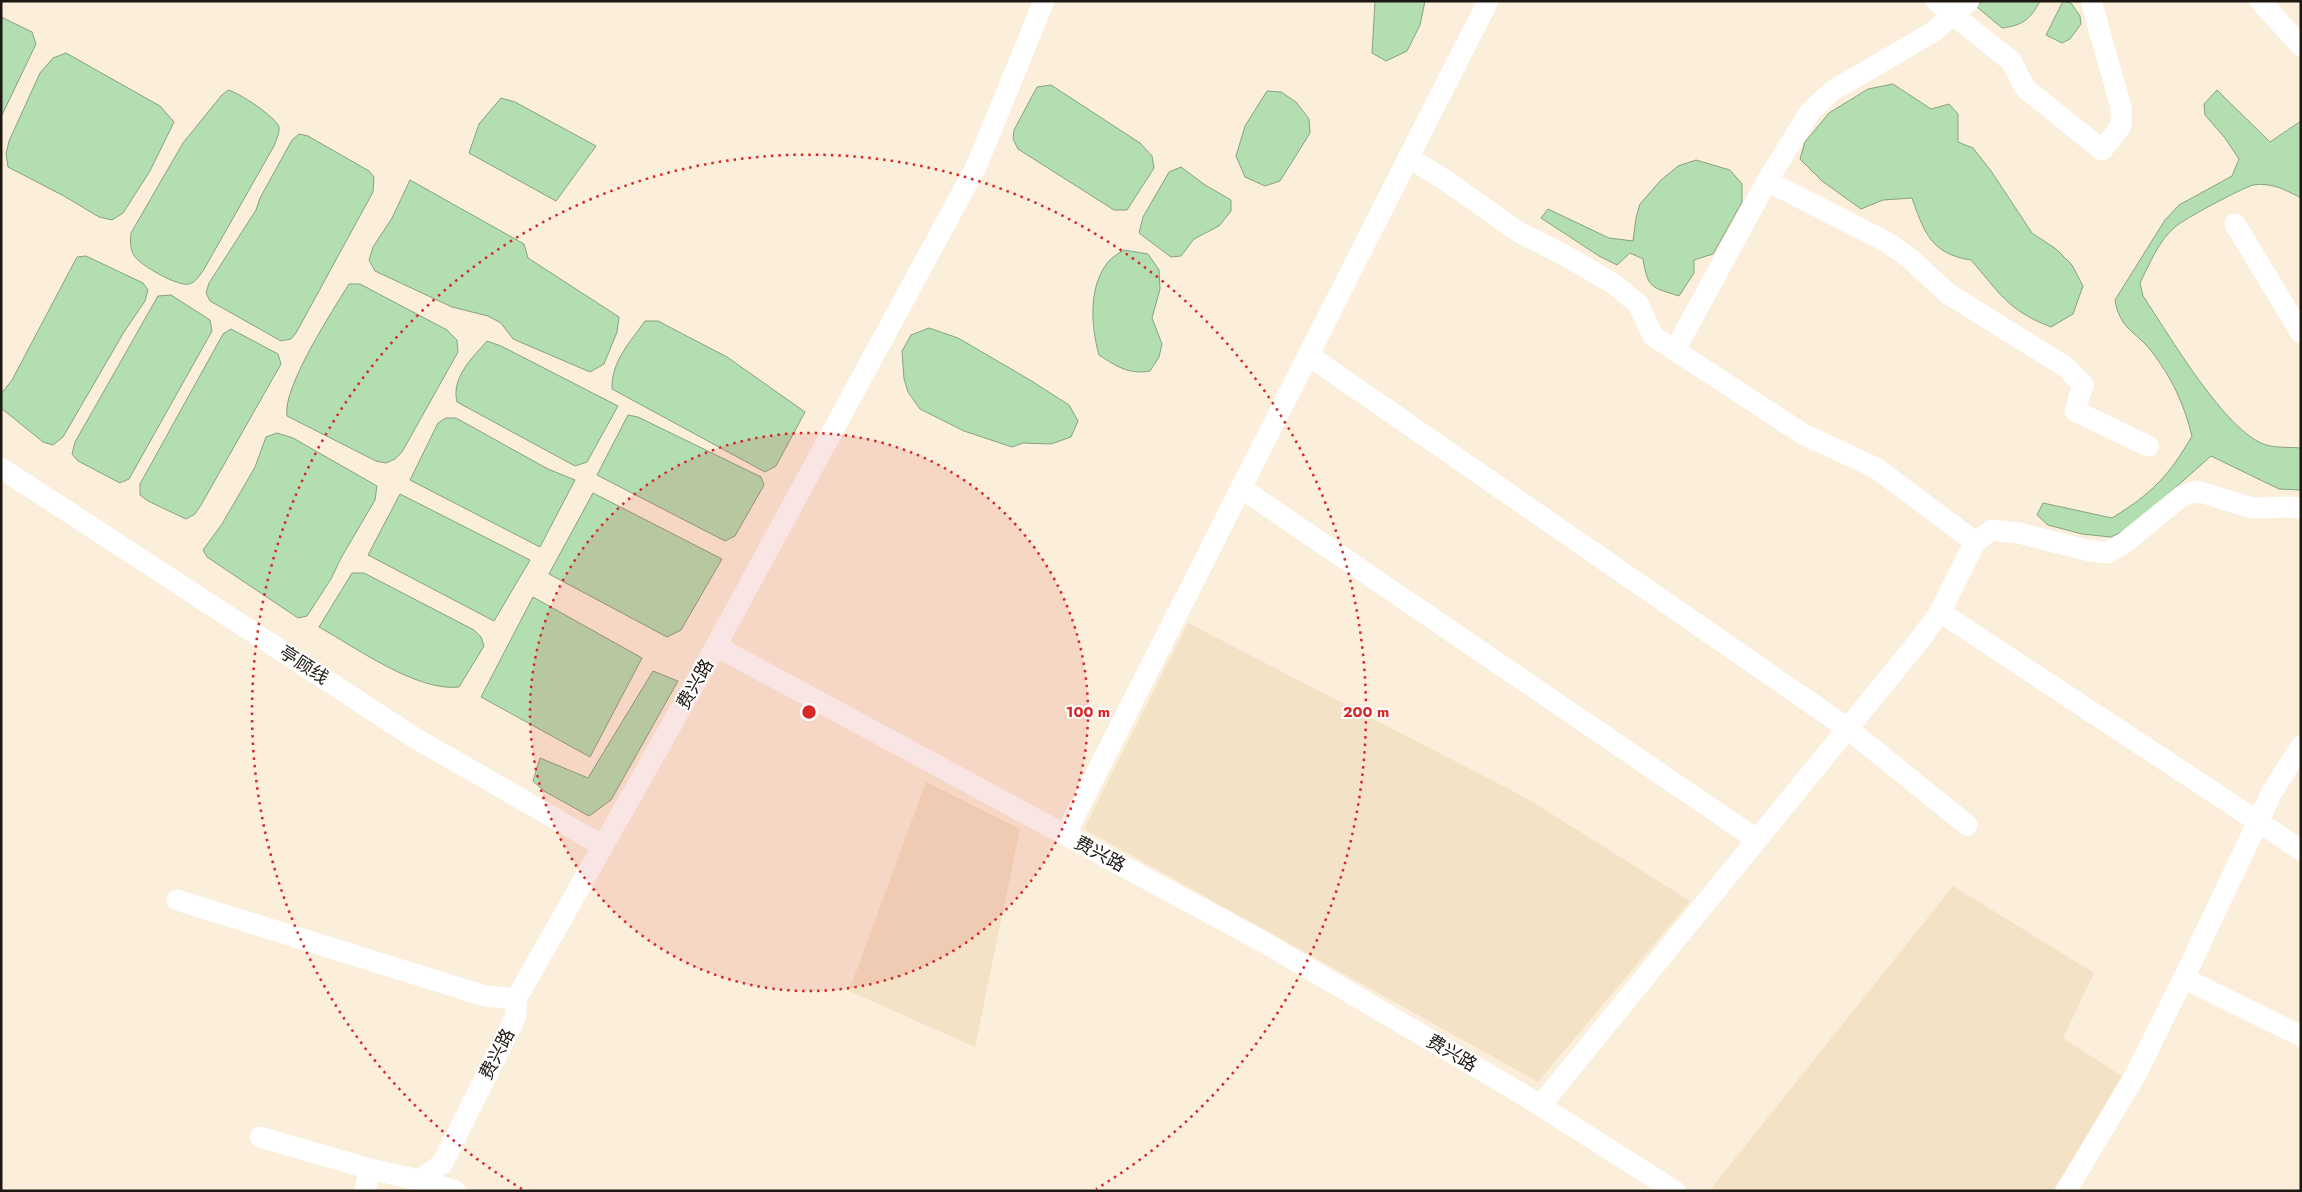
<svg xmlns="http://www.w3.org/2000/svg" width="2302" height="1192" font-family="Jost,'Noto Sans SC',sans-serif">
	<rect width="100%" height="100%" fill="#fbeeda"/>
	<g fill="#f4e2c7">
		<path d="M1188,623L1528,799L1690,901L1538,1082L1084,829Z"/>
		<path d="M926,782L1020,829L975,1047L849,991Z"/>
		<path d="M1953,886L2094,973L2063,1038L2125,1078L2053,1191H1709Z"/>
	</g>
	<g fill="#b3deb2" stroke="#86a281">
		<path d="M1375,1H1425L1420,25L1407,51L1386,61L1372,53Z"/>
		<path d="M1982,1H2040C2030,20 2023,25 2002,28L1977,7Z"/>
		<path d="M2063,1L2071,3L2080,16L2081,24L2070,39L2062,43L2046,35Z"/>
		<path d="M1,17L32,32L36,44L1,117Z"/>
		<path d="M66,53L160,106L174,122L150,171L123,213L112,220L99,217L64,196L8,167L6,154L9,141L40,73L53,58Z"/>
		<path d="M1893,84L1931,109L1949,104L1958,114V142L1973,148L1991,171L2032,233L2056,249L2072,265L2083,286L2073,314L2051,327C2007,310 2000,293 1971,260C1931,254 1924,232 1912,198L1883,200L1861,209L1822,181L1800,159L1805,142L1829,113L1868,89Z"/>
		<path d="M1051,85L1140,143L1152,156L1154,168L1127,210H1114L1018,149L1013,139L1014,130L1037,87Z"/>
		<path d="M228,90C238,92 276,117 279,127C280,133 276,140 274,146L203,271C199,276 196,282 189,284C179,287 144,267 137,259C130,253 130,242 131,233L183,143L221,96Z"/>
		<path d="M2217,90L2270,142L2301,121V198C2286,190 2271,182 2253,185C2242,188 2184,219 2175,227C2159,240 2149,265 2140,283L2143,296C2168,333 2225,432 2266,445C2277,448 2290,447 2301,448V490L2279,489L2211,456L2131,527L2111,537L2082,534L2048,525L2037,515L2043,503L2112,518C2151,494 2169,476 2192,436C2184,404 2172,378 2152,352C2136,331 2120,330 2115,300L2165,220L2179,205L2232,176L2239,159L2225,138L2205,115L2204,104Z"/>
		<path d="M1267,91L1281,92L1296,102L1309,119L1310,133L1280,181L1265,186L1245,177L1236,156L1245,126Z"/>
		<path d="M501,98L515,102L596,146L556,201L469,153L479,124Z"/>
		<path d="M299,134L308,136L369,171L374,177L373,192L296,333L291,339L281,341L210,301L206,293L209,283L256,210L260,198L292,140Z"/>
		<path d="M1696,160L1730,170L1742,184V202L1713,254L1694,260V273L1679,296C1651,287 1648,289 1643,259L1630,253L1617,265L1599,256L1541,218L1548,209L1609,238L1633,241L1636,218L1640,204L1660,181L1678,166Z"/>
		<path d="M1181,167L1205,185L1231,200V211L1219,226L1194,239L1181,256L1171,257L1139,233L1143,217L1169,172Z"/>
		<path d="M410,180L524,244L528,258L619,317L617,332L604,364L590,372L513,339L501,323L488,316L452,307L375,271L369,260L373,247L392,218Z"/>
		<path d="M1124,250L1148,254L1159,270L1160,289L1152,318L1162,344L1159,357L1150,371C1129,375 1116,366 1099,355C1091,326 1088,287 1108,262C1112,257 1119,253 1124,250Z"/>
		<path d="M86,256L143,283L148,290L145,301L124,332L63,437L53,445L43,442L1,408V394L12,380L77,257Z"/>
		<path d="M349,284H360L447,330L457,340L458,352L402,452L395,459L386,463L376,461L287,416C282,388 333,310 349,284Z"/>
		<path d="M171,295L210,320L212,331L129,479L120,483L78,461L72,454L75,442L158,296Z"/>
		<path d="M645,321H658L727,357L805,412L776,466L765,472L612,389C611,362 630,342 645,321Z"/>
		<path d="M929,328L958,338L1030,380L1069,405L1078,421L1071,437L1051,444L1023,443L1012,447L964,431L920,409L908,392L904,379L902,351L911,335Z"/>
		<path d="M231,329L278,354L281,364L201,505L195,514L186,519L148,501L140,495V484L223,334Z"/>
		<path d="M487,341L501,346L618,406L587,462L575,466L457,402C451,378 472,358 487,341Z"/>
		<path d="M628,415L638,417L761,477L764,485L735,536L725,541L597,475Z"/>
		<path d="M446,418H456L548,469L575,480L540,547L410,480L438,423Z"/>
		<path d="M277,433L293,438L377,486L375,500L341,558L331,579L307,616L298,618L207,557L203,550L222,524L255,467L266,437Z"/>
		<path d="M593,493L722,559L681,630L667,637L549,574Z"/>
		<path d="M400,494L530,560L494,621L368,555Z"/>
		<path d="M352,573H364L474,630L481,637L484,646L459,687C417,692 355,647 319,627Z"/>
		<path d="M533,597L642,658L590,757L481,697Z"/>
		<path d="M653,671L678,681L611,800L589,816L544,791L533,781L540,758L588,778Z"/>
	</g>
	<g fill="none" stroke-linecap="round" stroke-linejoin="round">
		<g stroke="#fff" stroke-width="21">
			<path d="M1936,1L2011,61L2025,88L2102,150L2121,126V107L2091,1"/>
			<path d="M2260,1L2301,46"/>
			<path d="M1408,157L1448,182L1517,231L1566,256L1614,284L1638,304L1653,336L1803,434L1876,468L1975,542"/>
			<path d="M1767,181L1887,242L1913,261L1947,293L2066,367L2083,385L2075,411L2148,446"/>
			<path d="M2235,224L2301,333"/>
			<path d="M1675,350L1767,181L1810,112L1832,91L1933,32L1969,1"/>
			<path d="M1308,355L1847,728L1967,825"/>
			<path d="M1,468L415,738L603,846L516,999V1016L442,1164L419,1180L370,1169L365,1191"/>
			<path d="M1241,488L1756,839"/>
			<path d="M1940,612L2301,850"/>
			<path d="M716,646L1267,944L1517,1091L1675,1191"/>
			<path d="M1065,835L1488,1"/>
			<path d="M603,846L716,646L976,167L1044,1"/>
			<path d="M177,900L485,996L516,999"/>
			<path d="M2183,978L2301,1036"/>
			<path d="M1540,1106L1918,642L1940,612L1975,542L1992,530L2019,533L2086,550L2107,553L2123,544L2182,496L2197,491L2252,508L2290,507L2301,508"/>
			<path d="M260,1137L370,1169"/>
			<path d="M419,1180L455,1191"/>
			<path d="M2066,1191L2136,1074L2190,965L2272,792L2301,746"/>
		</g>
	</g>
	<circle cx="809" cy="712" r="279" fill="#d62828" fill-opacity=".12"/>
	<g fill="none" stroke="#d62828" stroke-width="2.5" stroke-dasharray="2.5 5">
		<circle cx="809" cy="712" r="279"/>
		<path d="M522 1189A557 557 0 1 1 1096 1189"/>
	</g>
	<g text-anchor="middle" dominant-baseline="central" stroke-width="4" stroke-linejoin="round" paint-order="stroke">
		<g font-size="18" fill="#1c1710" stroke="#fff">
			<text transform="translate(304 665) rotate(33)">亭顾线</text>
			<text transform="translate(695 684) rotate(-60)">费兴路</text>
			<text transform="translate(1100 854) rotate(28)">费兴路</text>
			<text transform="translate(1452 1053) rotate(30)">费兴路</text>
			<text transform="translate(497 1054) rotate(-63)">费兴路</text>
		</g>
	</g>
	<circle cx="809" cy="712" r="8" fill="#d62828" stroke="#fff" stroke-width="2.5"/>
	<g font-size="15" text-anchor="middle" font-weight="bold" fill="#d62828" stroke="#fff" stroke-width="4" stroke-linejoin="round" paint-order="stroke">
		<text x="1088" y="717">100 m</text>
		<text x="1366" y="717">200 m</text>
	</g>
	<rect width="2302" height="1192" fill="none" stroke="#1c1710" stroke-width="5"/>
</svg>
